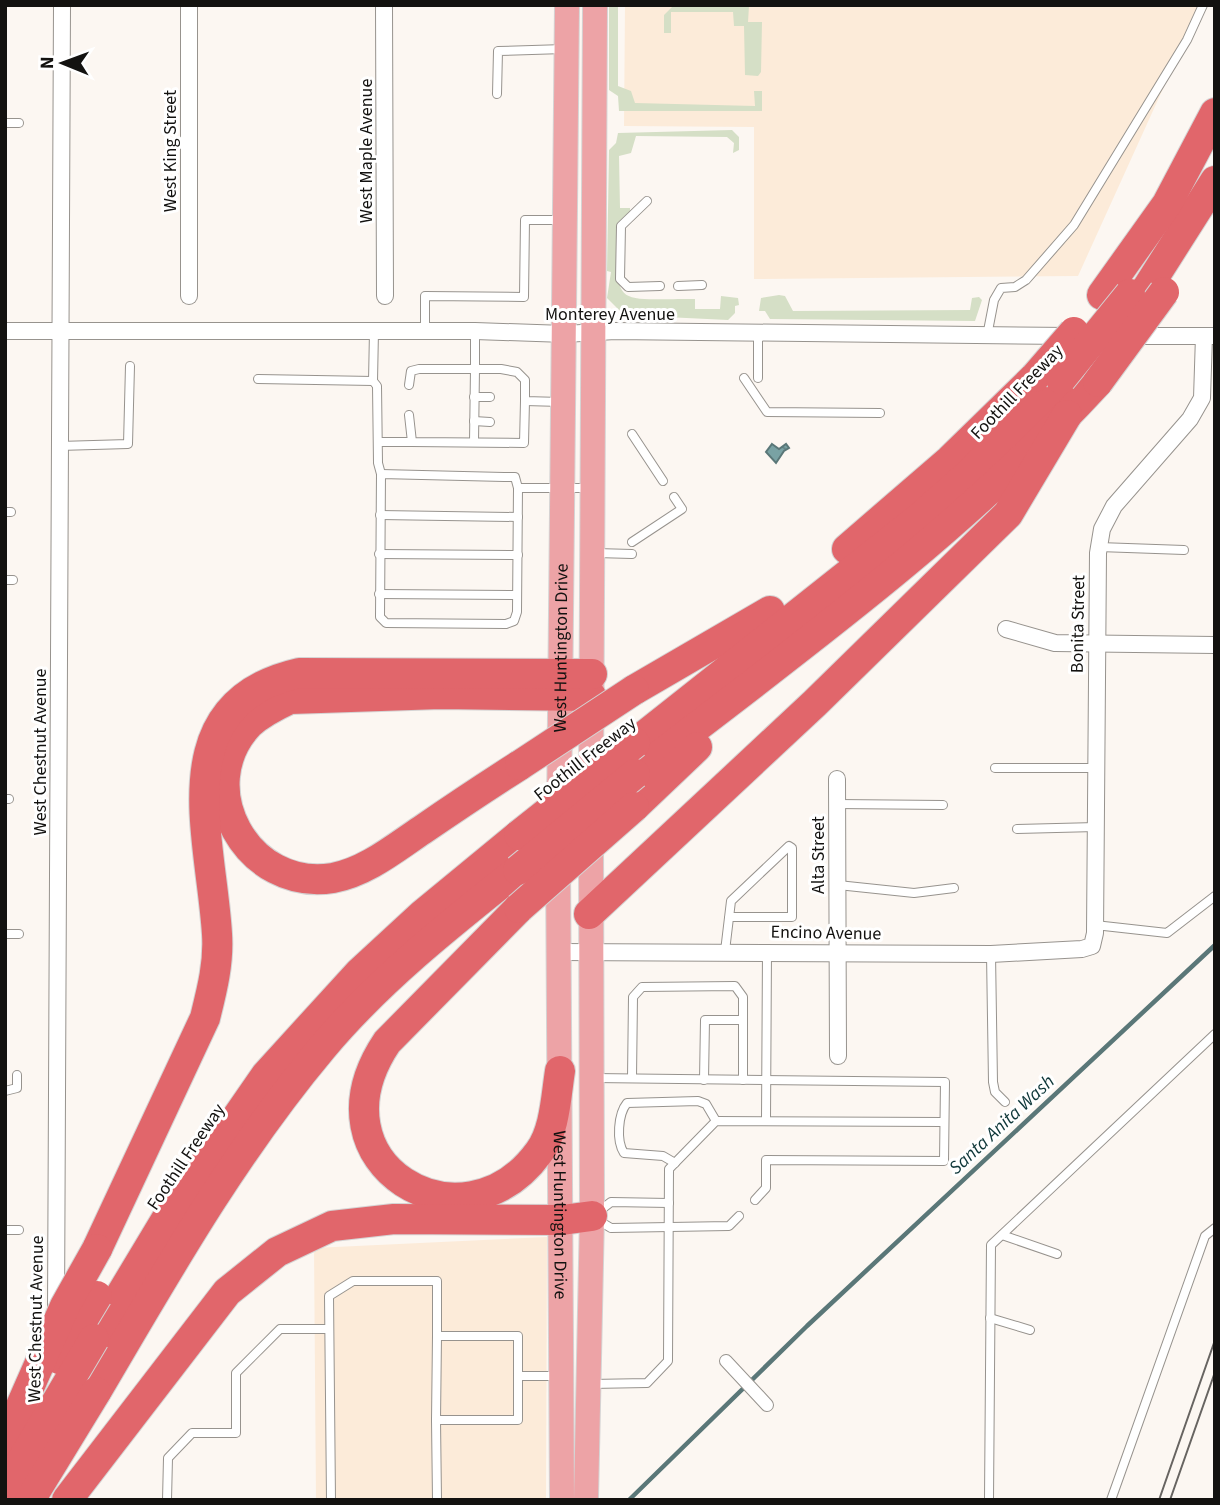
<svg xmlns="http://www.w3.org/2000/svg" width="1220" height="1505" font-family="'Source Sans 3',sans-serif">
	<defs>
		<pattern id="water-ripples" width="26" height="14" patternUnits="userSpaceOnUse" patternTransform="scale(1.75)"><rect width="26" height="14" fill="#79a2a4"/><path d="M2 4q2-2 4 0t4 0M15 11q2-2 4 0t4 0" fill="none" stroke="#628384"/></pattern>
	</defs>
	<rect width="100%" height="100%" fill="#fcf7f2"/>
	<g fill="#fcebd9">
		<path d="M625,5H1201L1078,276L754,279V127L624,126Z"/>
		<path d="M547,1237L546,1500H316L314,1248Z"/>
	</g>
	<g fill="#d5dfc6">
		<path d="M609,5H618V86L631,91L635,103L755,106L754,91H762V111H619L618,96L609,90Z"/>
		<path d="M674,5L749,6L748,22H762L761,72L758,76L745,75L744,26H734L733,12H671V33H664V15Z"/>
		<path d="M732,130L739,137V150L733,153L734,143L727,137L636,136L631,153L619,156L620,208H630V212L618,225C617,309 611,299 695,299V309H720L721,296L738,298L739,305L735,306V313L728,320L624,315L607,298L611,272L607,271L609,150L616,143L618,133Z"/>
		<path d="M779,295L785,296L793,311L970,310L972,298L979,297L982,300L975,321L770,319L765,311H759L761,298Z"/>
	</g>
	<path fill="url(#water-ripples)" stroke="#5a7778" stroke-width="2" d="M772,444L779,449L786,444L789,448L784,451L776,463L766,452Z"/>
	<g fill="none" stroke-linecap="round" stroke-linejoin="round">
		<path stroke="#5a7778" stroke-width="4.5" d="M629,1500L807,1326L1215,945"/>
		<g stroke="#97938e" stroke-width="10">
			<g id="service">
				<path d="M497,94L498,51L564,49"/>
				<path d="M5,123H19"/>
				<path d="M647,201L621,226L620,279L628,287L660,286"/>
				<path d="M678,286L702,285"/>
				<path d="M374,331L373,381L377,386L378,463L381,474"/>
				<path d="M425,331V296L524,297L525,220H560"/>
				<path d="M475,331V369H501L517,372L525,380V401L561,402"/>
				<path d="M758,334V378"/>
				<path d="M987,336L994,300L1001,288L1015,287L1026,280L1074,225L1187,40L1203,5"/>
				<path d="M744,378L767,412L880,413"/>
				<path d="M258,379L373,381"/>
				<path d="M409,385L411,371L419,369H475L474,442"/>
				<path d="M474,397H490"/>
				<path d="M409,415L412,442L524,443L525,401"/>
				<path d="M474,421L490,422"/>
				<path d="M632,434L663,481"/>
				<path d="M378,442H412"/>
				<path d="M59,446L128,444L130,366"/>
				<path d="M518,488L517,612L514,621L506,624L386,623L380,617L381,474L504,477H515L518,488H590"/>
				<path d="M5,512H11"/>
				<path d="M380,515L518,517"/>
				<path d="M632,542L682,509L674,497"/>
				<path d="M1099,547L1184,550"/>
				<path d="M596,553L632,554"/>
				<path d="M379,554L518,555"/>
				<path d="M5,580H13"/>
				<path d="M379,594L517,595"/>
				<path d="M995,768H1096"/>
				<path d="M5,799H9"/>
				<path d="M837,804L943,805"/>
				<path d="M1017,829L1096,827"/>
				<path d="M838,885L914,893L954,888"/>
				<path d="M1095,925L1167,933L1215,896"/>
				<path d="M5,934H19"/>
				<path d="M725,951L731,901L789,846L792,848V917H729"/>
				<path d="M991,954L993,1082L995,1092L1005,1102"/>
				<path d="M594,1078L945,1082L944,1161L766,1160V1188L755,1200"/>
				<path d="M632,1078L633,997L642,987L735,986L743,997V1020"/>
				<path d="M704,1080L705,1020H743V1080"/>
				<path d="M5,1091L17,1088V1075"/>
				<path d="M766,1120L767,951"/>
				<path d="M675,1163L663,1156L624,1153C616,1141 618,1114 627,1103L698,1101L706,1104L716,1121"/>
				<path d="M598,1212L611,1202L669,1203"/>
				<path d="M596,1219L611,1228L729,1226L739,1216"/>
				<path d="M5,1230H19"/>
				<path d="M1002,1235L1057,1254"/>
				<path d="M990,1318L1030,1330"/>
				<path d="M591,1384L647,1383L668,1361L669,1169L716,1121L944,1122"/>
				<path d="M436,1420L437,1336"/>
				<path d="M167,1500L168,1458L192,1433H236V1373L280,1329H329"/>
				<path d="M331,1500L329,1296L353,1281H437V1336H518V1376"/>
				<path d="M437,1500L436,1420H518V1376H558"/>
				<path d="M989,1500L991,1245L1215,1034"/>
				<path d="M1111,1500L1205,1236L1215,1228"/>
			</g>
		</g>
		<g stroke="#97938e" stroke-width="14">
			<path id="pedestrian" d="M726,1361L767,1405"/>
		</g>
		<g stroke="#97938e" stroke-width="18">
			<g id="minor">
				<path d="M189,5V296"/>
				<path d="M384,5L385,296"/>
				<path d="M5,331H475L565,334L615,331L1070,336"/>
				<path d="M1131,336H1215"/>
				<path d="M1006,629L1055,643L1215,645"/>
				<path d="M837,779L838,1056"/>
				<path d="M559,952L991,954L1082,949L1092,946L1095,933L1098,553L1102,529L1114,506L1190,419L1202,398L1204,336"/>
				<path d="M56,1312L62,5"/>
			</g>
		</g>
		<g stroke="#d5d4d4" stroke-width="26">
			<g id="primary">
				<path d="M591,792L595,5"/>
				<path id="s1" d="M559,816L567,5"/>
				<path id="s2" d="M558,860L562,1500"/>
				<path d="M586,1500L592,1216L591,832"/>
			</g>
		</g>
		<g stroke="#d5d4d4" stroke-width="32">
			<g id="motorway">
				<path d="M1144,293L1215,181"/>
				<path d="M1102,295L1167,204L1215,113"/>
				<path d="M847,549L950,460L1035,377"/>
				<path d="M634,690L770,611"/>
				<path d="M635,743L919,518L969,474L1061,379"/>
				<path d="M520,765C487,786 454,808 422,830C395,848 366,872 333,878C248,892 189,788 249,724C261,713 275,706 290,699L441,694L591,696"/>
				<path d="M635,774C795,651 961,531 1098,382"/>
				<path d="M634,807L697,747"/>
				<path d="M519,908L387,1042C305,1164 463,1257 539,1152C555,1131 556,1096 560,1071"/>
				<path d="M589,914L815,703L1008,514L1067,415"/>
				<path d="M97,1249L205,1018C212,990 219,963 217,934C211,835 164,704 299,673L592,674"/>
				<path d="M96,1336L167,1218L266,1075L359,973L423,914L519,835"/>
				<path d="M96,1392C166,1273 233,1154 322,1048C378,981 450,924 518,870"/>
				<path d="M67,1500L227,1292L277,1252L332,1226L394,1219L562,1220L592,1216"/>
			</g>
		</g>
		<use href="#service" stroke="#fff" stroke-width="8"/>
		<use href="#pedestrian" stroke="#fff" stroke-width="12"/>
		<use href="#minor" stroke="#fff" stroke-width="16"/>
		<use href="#primary" stroke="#eda3a6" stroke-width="24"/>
		<use href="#motorway" stroke="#e1666b" stroke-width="30"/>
		<g stroke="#676461" stroke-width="2">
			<path d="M1159,1500L1215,1340"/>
			<path d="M1170,1500L1215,1372"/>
		</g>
		<g stroke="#d5d4d4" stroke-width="32" stroke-linecap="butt">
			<g id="motorway-bridge">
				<path d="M1035,377L1074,332"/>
				<path d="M1061,379L1130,294"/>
				<path d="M1098,382L1164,292"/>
				<path d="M520,765L634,690"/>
				<path d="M519,835L635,743"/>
				<path d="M518,870L635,774"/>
				<path d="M519,908L634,807"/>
				<path d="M59,1359L97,1296"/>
				<path d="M5,1442L65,1306L97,1249"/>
				<path d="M5,1489L94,1339"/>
				<path d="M30,1500L96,1392"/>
			</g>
		</g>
		<use href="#motorway-bridge" stroke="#e1666b" stroke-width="30"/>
	</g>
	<g text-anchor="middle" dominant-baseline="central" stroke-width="6" stroke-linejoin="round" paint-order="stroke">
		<g font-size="18" fill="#131210" stroke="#fff">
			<text transform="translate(170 151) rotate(-90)">West King Street</text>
			<text transform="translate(366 151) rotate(-90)">West Maple Avenue</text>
			<text x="610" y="314">Monterey Avenue</text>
			<text transform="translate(1017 392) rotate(-46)">Foothill Freeway</text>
			<text transform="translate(1078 624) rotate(-89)">Bonita Street</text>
			<text stroke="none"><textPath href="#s1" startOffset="168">West Huntington Drive</textPath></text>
			<text transform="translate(40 752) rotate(-90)">West Chestnut Avenue</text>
			<text transform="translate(585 759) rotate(-38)">Foothill Freeway</text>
			<text transform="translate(818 855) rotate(-90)">Alta Street</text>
			<text transform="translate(826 933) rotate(1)">Encino Avenue</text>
			<text transform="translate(186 1157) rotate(-56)">Foothill Freeway</text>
			<text stroke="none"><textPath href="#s2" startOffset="355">West Huntington Drive</textPath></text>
			<text transform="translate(36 1319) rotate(-89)">West Chestnut Avenue</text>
		</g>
		<g font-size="19" font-style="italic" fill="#0d3638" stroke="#fff">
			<text transform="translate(1002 1125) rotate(-43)">Santa Anita Wash</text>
		</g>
	</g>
	<rect width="1220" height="1505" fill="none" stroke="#131210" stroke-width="14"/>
	<g transform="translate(63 63) rotate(271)" stroke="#ffffff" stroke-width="5" paint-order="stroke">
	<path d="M0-5L12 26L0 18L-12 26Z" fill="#131210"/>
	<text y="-10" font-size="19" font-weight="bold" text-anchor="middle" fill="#131210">N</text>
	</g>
</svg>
